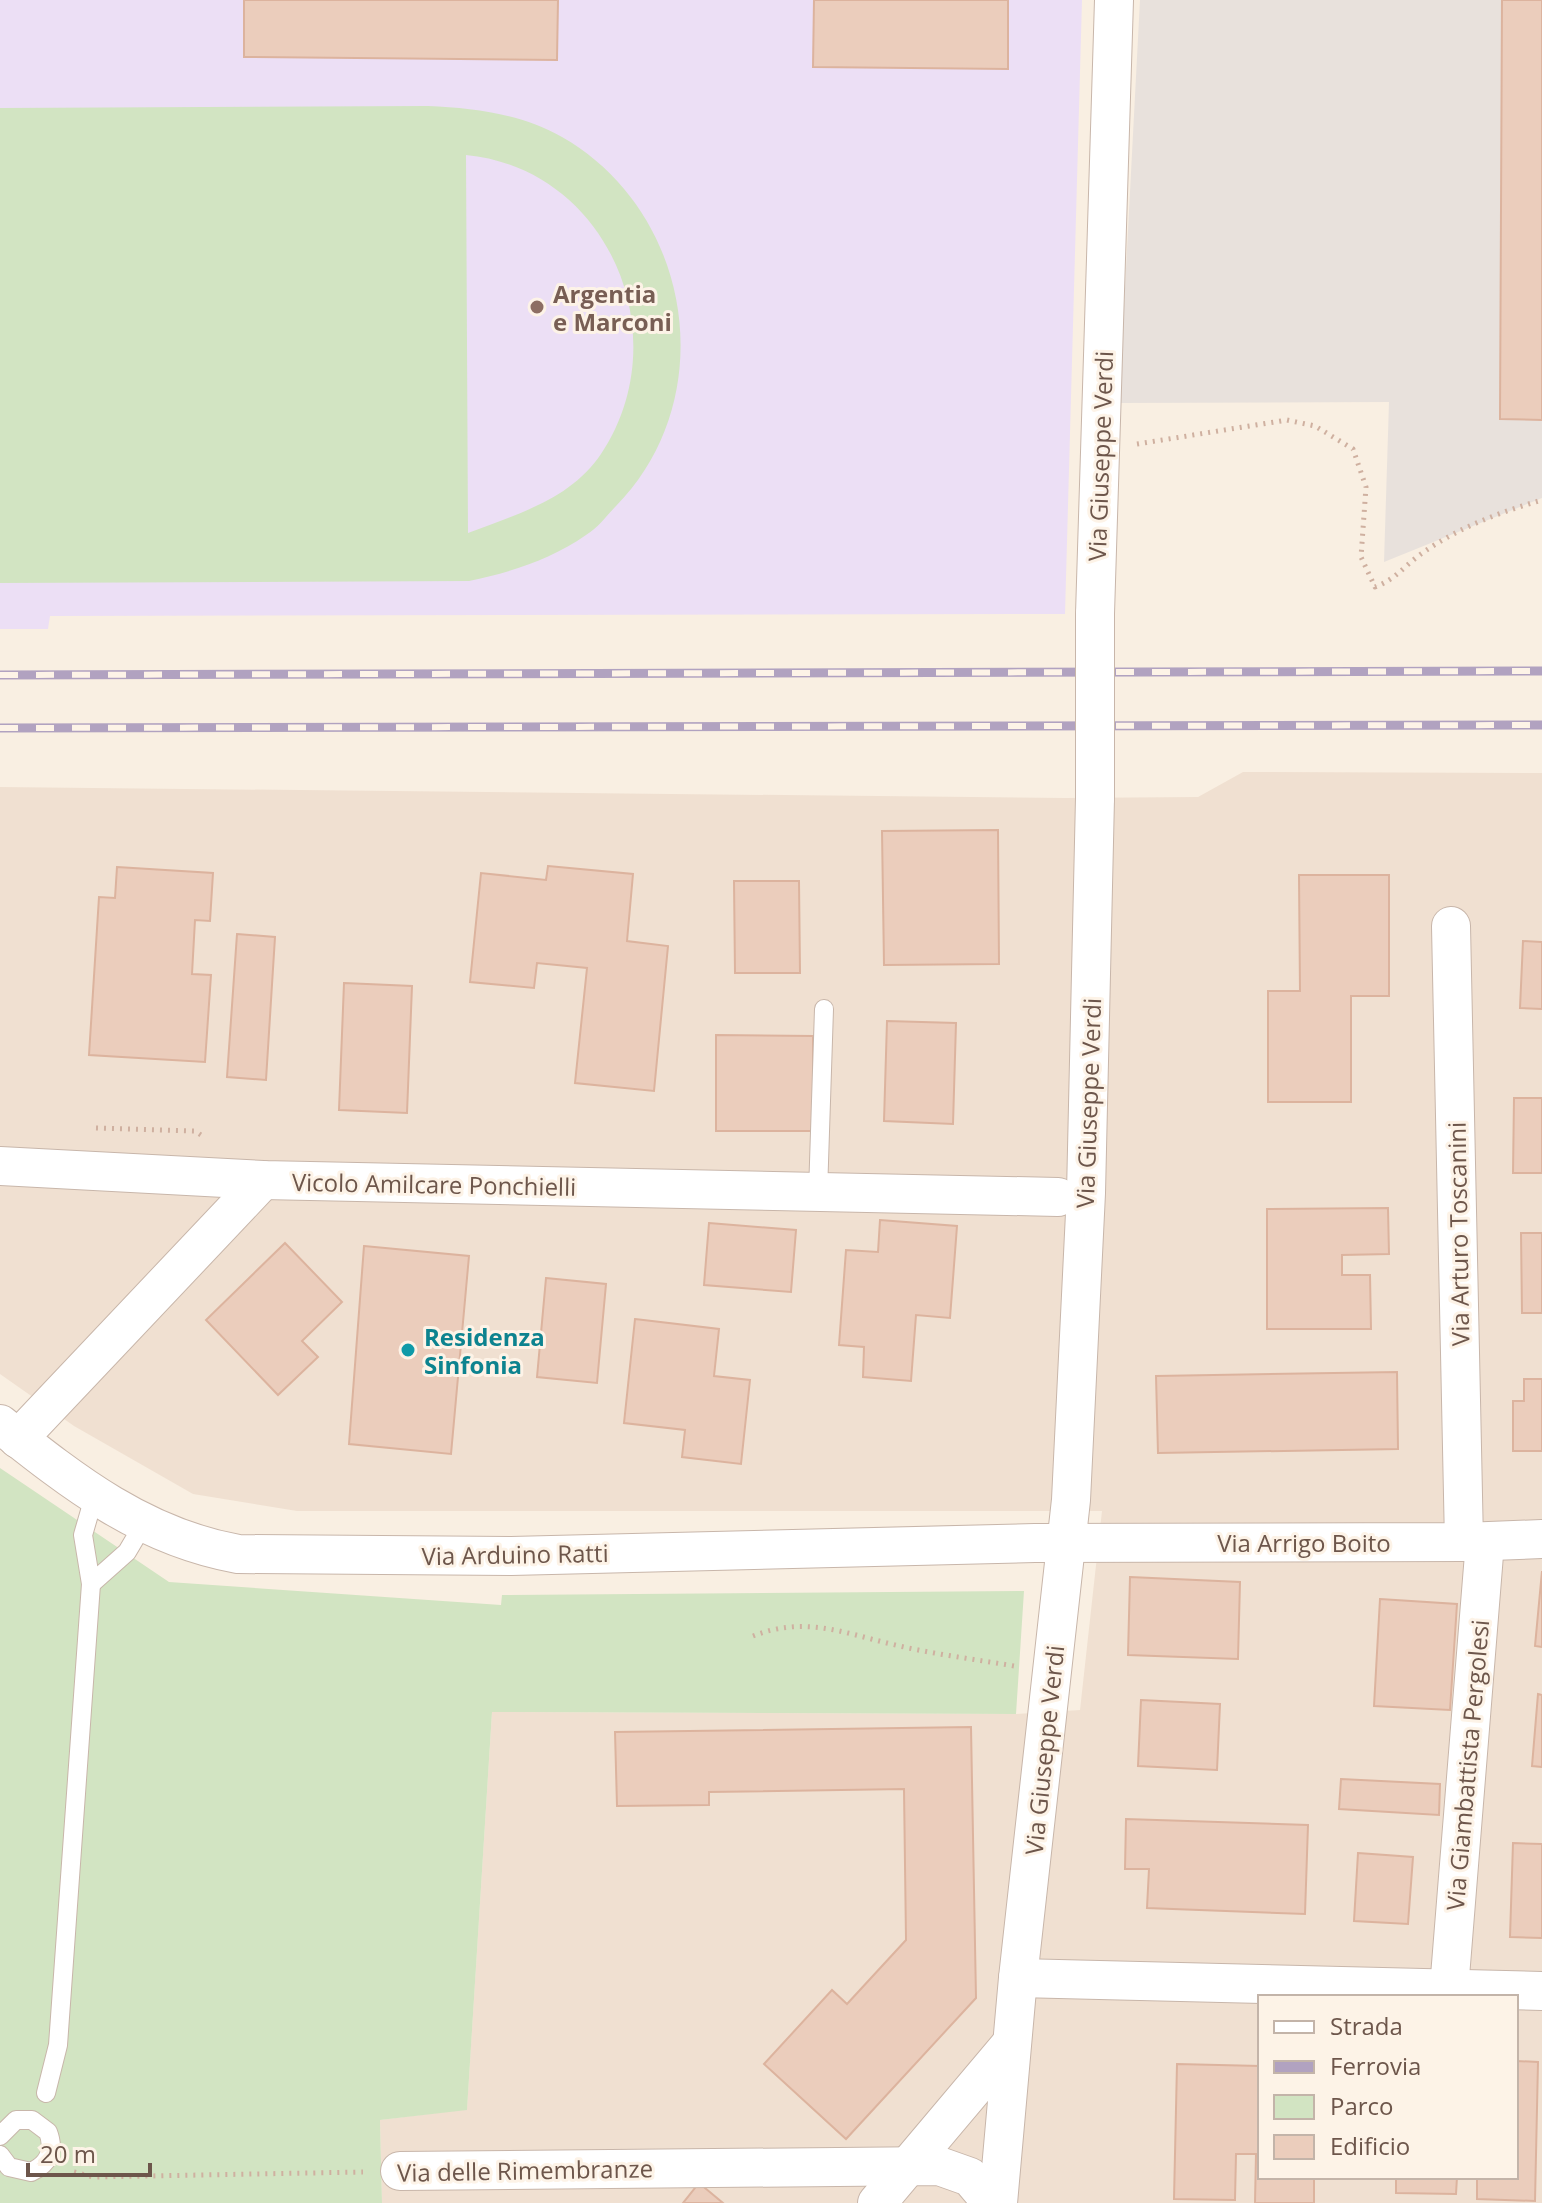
<svg xmlns="http://www.w3.org/2000/svg" width="1542" height="2203" font-family="'Open Sans',sans-serif">
	<rect width="100%" height="100%" fill="#f9efe2"/>
	<path fill="#f0e0d1" fill-rule="evenodd" d="M1243,772L1542,773V2203H382L380,2120L467,2109L492,1712L1016,1714L1080,1710L1102,1511H297L193,1494L74,1426L0,1374V787L1065,798L1198,797ZM1260,1997H1516V2177H1260Z"/>
	<path fill="#e8e1dc" d="M1140,0H1542V498L1384,562L1389,402L1119,403Z"/>
	<path fill="#ecdff5" d="M0,0H1082L1065,614L50,616L48,629H0Z"/>
	<g fill="#d2e4c2" fill-rule="evenodd">
		<path d="M428,106C475,108 521,114 562,137C693,212 722,398 616,506C607,515 598,528 586,535C550,560 511,572 469,581L0,583V108ZM466,155C609,169 679,337 601,454C570,500 517,514 468,533Z"/>
		<path d="M0,1468L169,1582L501,1605L502,1595L1024,1591L1016,1714L492,1712L467,2110L380,2120L382,2203H0Z"/>
	</g>
	<g fill="#ebcdbc" stroke="#dcb39e" stroke-width="2">
		<path d="M244,0H558L557,60L244,57Z"/>
		<path d="M814,0H1008V69L813,67Z"/>
		<path d="M1502,0H1542V420L1500,419Z"/>
		<path d="M998,830L999,964L884,965L882,831Z"/>
		<path d="M548,866L633,874L627,941L668,946L654,1091L575,1083L587,968L537,963L534,988L470,982L481,873L546,880Z"/>
		<path d="M117,867L213,873L210,921L195,920L192,974L211,975L205,1062L89,1055L99,897L115,898Z"/>
		<path d="M1299,875H1389V996H1351V1102H1268V991H1300Z"/>
		<path d="M734,881H799L800,973H735Z"/>
		<path d="M237,934L275,937L266,1080L227,1077Z"/>
		<path d="M1523,941L1542,942V1009L1520,1008Z"/>
		<path d="M344,983L412,986L407,1113L339,1110Z"/>
		<path d="M887,1021L956,1023L953,1124L884,1121Z"/>
		<path d="M716,1035L813,1036V1131H716Z"/>
		<path d="M1514,1098H1542V1173H1513Z"/>
		<path d="M1388,1208L1389,1254L1342,1255V1275H1370L1371,1329H1267V1209Z"/>
		<path d="M880,1220L957,1226L950,1318L916,1315L911,1381L863,1377L864,1347L839,1345L846,1250L878,1252Z"/>
		<path d="M709,1223L796,1230L791,1292L704,1285Z"/>
		<path d="M1521,1233H1542V1313H1522Z"/>
		<path d="M285,1243L342,1302L302,1341L318,1357L278,1395L206,1320Z"/>
		<path d="M364,1246L469,1256L451,1454L349,1444Z"/>
		<path d="M546,1278L606,1284L597,1383L537,1377Z"/>
		<path d="M635,1319L719,1329L714,1376L750,1380L741,1464L682,1457L685,1430L624,1423Z"/>
		<path d="M1397,1372L1398,1449L1158,1453L1156,1376Z"/>
		<path d="M1524,1379H1542V1451H1513V1401H1524Z"/>
		<path d="M1542,1571V1647L1535,1646Z"/>
		<path d="M1130,1577L1240,1582L1238,1659L1128,1655Z"/>
		<path d="M1380,1599L1457,1604L1450,1710L1374,1706Z"/>
		<path d="M1538,1694L1542,1695V1767L1532,1766Z"/>
		<path d="M1141,1700L1220,1704L1217,1770L1138,1766Z"/>
		<path d="M971,1727L976,1998L846,2139L764,2064L832,1990L847,2004L906,1940L904,1789L709,1792V1805L617,1806L615,1732Z"/>
		<path d="M1341,1779L1440,1784L1439,1815L1339,1809Z"/>
		<path d="M1126,1819L1308,1825L1305,1914L1147,1908L1149,1869H1125Z"/>
		<path d="M1513,1843L1542,1844V1938L1510,1937Z"/>
		<path d="M1358,1853L1413,1857L1408,1924L1354,1921Z"/>
		<path d="M1516,2061L1538,2062L1535,2201L1477,2199V2177H1516Z"/>
		<path d="M1177,2064L1260,2066V2177H1314V2203H1255L1256,2154H1236L1235,2200L1174,2199Z"/>
		<path d="M1396,2177H1457L1456,2194L1396,2193Z"/>
		<path d="M699,2183L723,2203H683Z"/>
	</g>
	<g fill="none" stroke-linecap="round" stroke-linejoin="round">
		<g stroke="#c8b6aa" stroke-width="20">
			<g id="lane">
				<path d="M818,1193L824,1009"/>
				<path d="M94,1497L83,1535L91,1584L127,1552L143,1525"/>
				<path d="M46,2093L58,2045L91,1584"/>
				<path d="M0,2136L16,2120H32L48,2132C55,2150 49,2164 31,2172L9,2167L0,2155"/>
			</g>
		</g>
		<g stroke="#c8b6aa" stroke-width="40">
			<g id="street">
				<path d="M1095,614L1114,0"/>
				<path d="M1451,926L1464,1542"/>
				<path d="M0,1166L263,1180L1058,1197"/>
				<path d="M0,1424C74,1483 143,1537 238,1554L511,1556L1035,1543L1464,1542L1542,1539"/>
				<path d="M18,1439L263,1180"/>
				<path d="M1018,1978L1542,1991"/>
				<path d="M1449,1989L1485,1542"/>
				<path d="M400,2171L939,2166L970,2177L992,2203"/>
				<path d="M877,2203L1011,2044"/>
				<path d="M998,2203L1018,1978L1071,1500L1086,1193L1095,798"/>
			</g>
		</g>
		<g stroke="#cfb0a0" stroke-width="5" stroke-dasharray="2 6" stroke-linecap="butt">
			<path d="M1137,444L1287,420L1315,426L1353,449L1366,487L1361,557L1375,587C1396,579 1403,567 1421,554C1457,528 1500,512 1542,500"/>
			<path d="M96,1128L195,1131L201,1135"/>
			<path d="M753,1636C804,1616 841,1632 891,1644C932,1654 973,1659 1014,1666"/>
			<path d="M74,2172L93,2177L363,2172"/>
		</g>
		<use href="#lane" stroke="#fff" stroke-width="18"/>
		<use href="#street" stroke="#fff" stroke-width="38"/>
		<g stroke="#b1a2c0" stroke-width="9">
			<g id="rail">
				<path d="M0,675L1542,671"/>
				<path d="M0,728L1542,725"/>
			</g>
		</g>
		<use href="#rail" stroke="#fdf3e7" stroke-width="6" stroke-dasharray="18" stroke-linecap="butt"/>
		<g stroke="#c8b6aa" stroke-width="40" stroke-linecap="butt">
			<path id="street-bridge" d="M1095,614V798"/>
		</g>
		<use href="#street-bridge" stroke="#fff" stroke-width="38"/>
	</g>
	<circle fill="#8d6e63" stroke="#fdf3e7" stroke-width="3" cx="537" cy="307" r="8"/>
	<circle fill="#0f9aa8" stroke="#fdf3e7" stroke-width="3" cx="408" cy="1350" r="8"/>
	<g text-anchor="middle" dominant-baseline="central" stroke-width="6" stroke-linejoin="round" paint-order="stroke">
		<g font-size="24" font-weight="bold" fill="#785e54" stroke="#fdf3e7" text-anchor="start">
			<text x="553" y="293">Argentia<tspan x="553" dy="28">e Marconi</tspan></text>
		</g>
		<g font-size="24" fill="#6d564b" stroke="#fdf3e7">
			<text transform="translate(1100 456) rotate(-88)">Via Giuseppe Verdi</text>
			<text transform="translate(1088 1103) rotate(-88)">Via Giuseppe Verdi</text>
			<text transform="translate(434 1184) rotate(1)">Vicolo Amilcare Ponchielli</text>
			<text transform="translate(1458 1234) rotate(-91)">Via Arturo Toscanini</text>
			<text x="1304" y="1542">Via Arrigo Boito</text>
			<text transform="translate(515 1554) rotate(-1)">Via Arduino Ratti</text>
			<text transform="translate(1044 1750) rotate(-84)">Via Giuseppe Verdi</text>
			<text transform="translate(1467 1765) rotate(-85)">Via Giambattista Pergolesi</text>
			<text transform="translate(525 2170) rotate(-1)">Via delle Rimembranze</text>
		</g>
		<g font-size="24" font-weight="bold" fill="#0d838f" stroke="#fdf3e7" text-anchor="start">
			<text x="424" y="1336">Residenza<tspan x="424" dy="28">Sinfonia</tspan></text>
		</g>
	</g>
	<rect x="1258" y="1995" width="260" height="184" fill="#fdf3e7" stroke="#c3b4a9" stroke-width="2"/>
	<rect x="1274" y="2021" width="40" height="12" fill="#ffffff" stroke="#c3b4a9" stroke-width="2"/>
	<text x="1330" y="2035" font-size="24" fill="#6d564b">Strada</text>
	<rect x="1274" y="2061" width="40" height="12" fill="#b1a2c0" stroke="#c3b4a9" stroke-width="2"/>
	<text x="1330" y="2075" font-size="24" fill="#6d564b">Ferrovia</text>
	<rect x="1274" y="2095" width="40" height="24" fill="#d2e4c2" stroke="#c3b4a9" stroke-width="2"/>
	<text x="1330" y="2115" font-size="24" fill="#6d564b">Parco</text>
	<rect x="1274" y="2135" width="40" height="24" fill="#ebcdbc" stroke="#c3b4a9" stroke-width="2"/>
	<text x="1330" y="2155" font-size="24" fill="#6d564b">Edificio</text>
	<path d="M28 2163v12h122v-12" fill="none" stroke="#6d564b" stroke-width="4"/>
	<text x="40" y="2163" font-size="24" fill="#6d564b" stroke="#fdf3e7" stroke-width="6" paint-order="stroke">20 m</text>
</svg>
